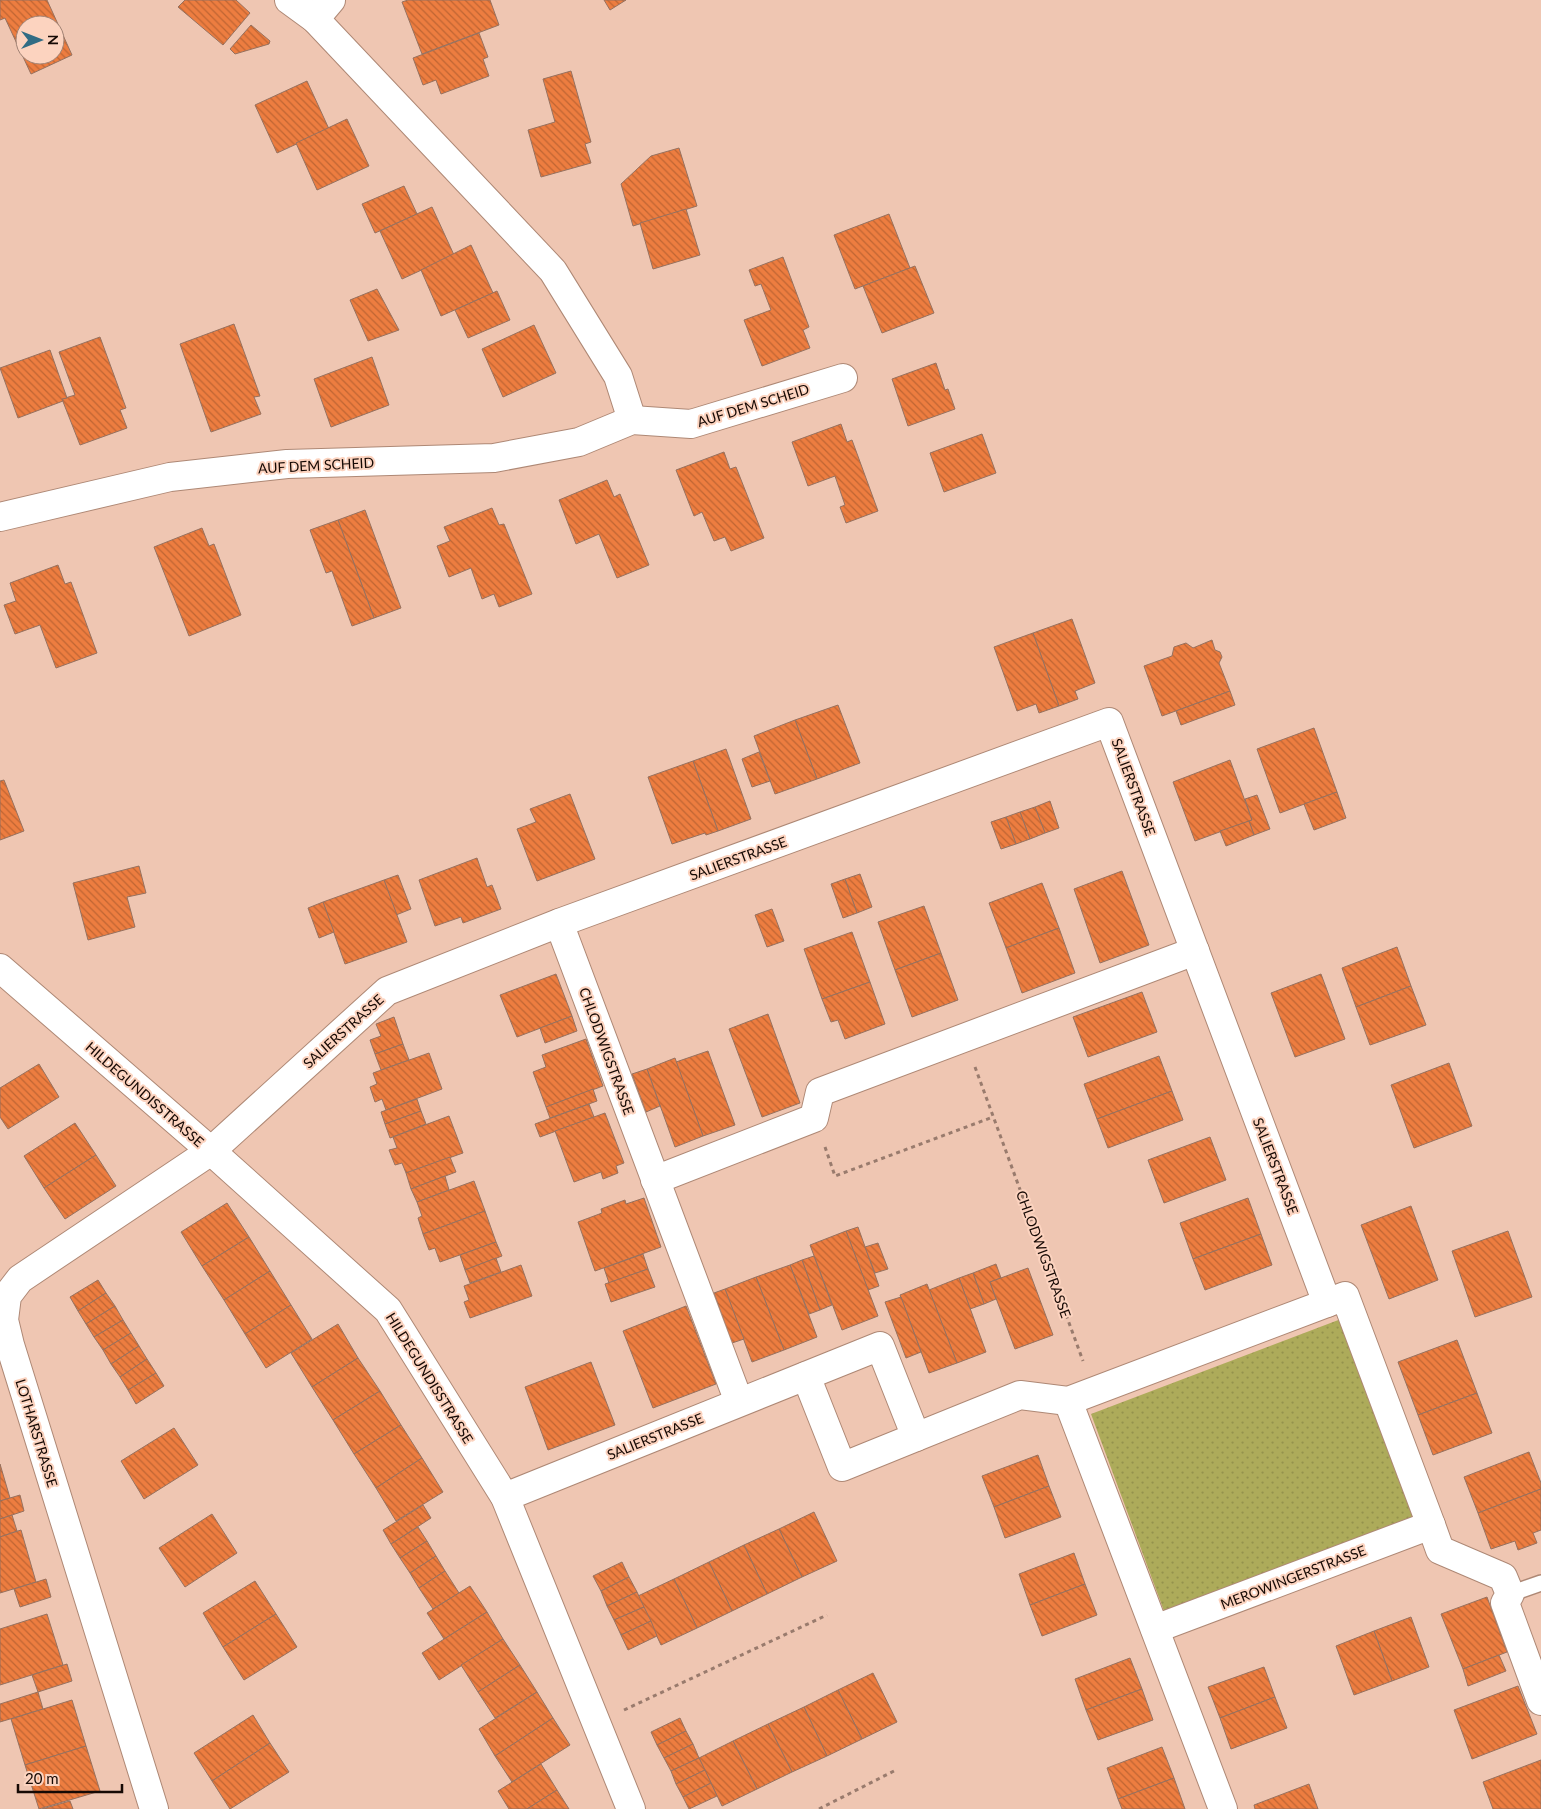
<svg xmlns="http://www.w3.org/2000/svg" width="1541" height="1809" font-family="Lato,sans-serif">
	<defs>
		<pattern id="park-dots" width="8" height="8" patternUnits="userSpaceOnUse" patternTransform="scale(1.25)"><rect width="8" height="8" fill="#adab5a"/><path d="M2 2h.1M6 6h.1" fill="none" stroke="#94924d" stroke-width="1.8" stroke-linecap="round"/></pattern>
		<pattern id="building-back-hatch" width="6" height="6" patternUnits="userSpaceOnUse" patternTransform="scale(1.25)"><rect width="6" height="6" fill="#ed7d40"/><path d="M-1 5l2 2M0 0l6 6M5-1l2 2" fill="none" stroke="#bf6533"/></pattern>
	</defs>
	<rect width="100%" height="100%" fill="#efc6b2"/>
	<path fill="url(#park-dots)" d="M1341,1319L1414,1517L1164,1611L1091,1414Z"/>
	<g fill="url(#building-back-hatch)" stroke="#96715f" fill-rule="evenodd">
		<path d="M0,0H47L72,55L31,74L5,18L0,20ZM25,25H55V55H25Z"/>
		<path d="M185,0H236L250,13L223,45L178,7Z"/>
		<path d="M408,0H490L499,25L422,54L402,2Z"/>
		<path d="M604,0H626L610,10Z"/>
		<path d="M251,25L270,41L269,44L235,54L230,49Z"/>
		<path d="M479,33L488,57L483,59L489,76L441,94L436,80L423,85L413,58Z"/>
		<path d="M571,71L591,142L585,144L591,163L541,177L528,130L555,122L543,79Z"/>
		<path d="M307,81L329,129L277,153L255,105Z"/>
		<path d="M347,119L369,166L317,190L296,143Z"/>
		<path d="M679,148L697,206L633,226L621,184L651,156Z"/>
		<path d="M404,186L417,214L375,233L362,204Z"/>
		<path d="M432,207L454,255L402,279L380,231Z"/>
		<path d="M686,209L700,255L653,269L640,223Z"/>
		<path d="M889,214L910,268L855,289L834,235Z"/>
		<path d="M471,245L493,293L441,316L421,270Z"/>
		<path d="M783,257L809,327L803,330L810,348L762,366L744,320L771,310L761,284L755,286L749,270Z"/>
		<path d="M915,266L934,313L882,333L863,286Z"/>
		<path d="M377,289L399,330L368,341L350,300Z"/>
		<path d="M497,291L510,320L468,338L455,310Z"/>
		<path d="M234,324L260,396L254,397L261,414L211,432L180,344Z"/>
		<path d="M534,325L556,373L503,397L482,349Z"/>
		<path d="M100,337L126,408L120,410L127,428L80,445L62,399L75,395L59,352Z"/>
		<path d="M50,350L67,398L62,399L63,401L18,418L0,368Z"/>
		<path d="M372,357L389,405L331,427L314,379Z"/>
		<path d="M936,363L945,390L948,389L955,409L908,426L892,379Z"/>
		<path d="M841,424L847,442L852,440L878,511L846,523L840,507L845,505L835,476L808,486L792,442Z"/>
		<path d="M982,434L996,473L944,492L930,453Z"/>
		<path d="M724,452L730,469L736,467L764,538L731,551L725,537L714,541L702,512L694,516L676,470Z"/>
		<path d="M607,480L614,497L620,494L649,565L617,578L599,534L576,544L559,500Z"/>
		<path d="M492,508L499,525L504,524L532,594L499,607L494,594L482,599L471,568L449,577L437,546L450,541L444,527Z"/>
		<path d="M365,510L401,608L374,618L338,520Z"/>
		<path d="M338,520L374,618L352,626L332,571L326,573L310,530Z"/>
		<path d="M202,528L209,546L214,544L241,615L189,636L154,547Z"/>
		<path d="M58,565L65,584L71,582L97,653L56,668L40,625L15,634L4,605L16,601L10,583Z"/>
		<path d="M1072,619L1095,683L1075,691L1078,699L1059,706L1033,633Z"/>
		<path d="M1033,633L1059,706L1039,713L1036,704L1017,711L994,647Z"/>
		<path d="M1212,640L1215,650L1220,652L1222,657L1219,663L1230,691L1162,716L1144,666L1172,656L1174,647L1186,643L1193,648Z"/>
		<path d="M1230,691L1235,705L1181,725L1176,711Z"/>
		<path d="M838,705L860,763L817,779L795,720Z"/>
		<path d="M795,720L817,779L775,794L754,736Z"/>
		<path d="M1314,728L1337,792L1280,813L1257,749Z"/>
		<path d="M726,749L751,819L718,831L693,761Z"/>
		<path d="M759,752L770,781L752,787L742,759Z"/>
		<path d="M1230,760L1252,820L1195,841L1173,782Z"/>
		<path d="M693,761L718,831L706,835L705,833L672,844L648,777Z"/>
		<path d="M4,780L24,831L0,840V781Z"/>
		<path d="M1337,792L1346,818L1314,830L1304,804Z"/>
		<path d="M570,794L595,859L537,881L517,829L536,822L530,809Z"/>
		<path d="M1257,795L1270,829L1254,835L1249,821L1252,820L1245,799Z"/>
		<path d="M1050,801L1059,828L1045,833L1035,807Z"/>
		<path d="M1035,807L1045,833L1030,839L1020,812Z"/>
		<path d="M1020,812L1030,839L1016,844L1006,817Z"/>
		<path d="M1006,817L1016,844L1001,849L991,822Z"/>
		<path d="M1249,821L1254,835L1226,846L1220,831Z"/>
		<path d="M477,858L487,887L492,885L501,909L463,923L461,917L435,926L419,880Z"/>
		<path d="M139,866L146,893L127,897L135,927L88,940L73,883Z"/>
		<path d="M1122,871L1149,945L1100,963L1074,889Z"/>
		<path d="M860,874L872,907L857,913L845,879Z"/>
		<path d="M398,875L411,909L396,915L384,880Z"/>
		<path d="M845,879L857,913L843,918L831,884Z"/>
		<path d="M384,880L407,942L345,964L323,902Z"/>
		<path d="M1042,883L1059,928L1006,948L989,903Z"/>
		<path d="M323,902L334,932L319,938L308,908Z"/>
		<path d="M924,906L941,953L895,970L878,922Z"/>
		<path d="M772,909L784,941L767,947L755,915Z"/>
		<path d="M1059,928L1075,973L1022,993L1006,948Z"/>
		<path d="M852,932L870,982L822,999L804,949Z"/>
		<path d="M1397,947L1411,986L1356,1007L1342,968Z"/>
		<path d="M941,953L958,1000L912,1017L895,970Z"/>
		<path d="M556,974L572,1016L517,1037L500,995Z"/>
		<path d="M1321,974L1345,1039L1295,1057L1271,993Z"/>
		<path d="M870,982L885,1024L845,1039L838,1020L831,1022L822,999Z"/>
		<path d="M1411,986L1426,1025L1370,1045L1356,1007Z"/>
		<path d="M1142,992L1157,1032L1088,1057L1073,1017Z"/>
		<path d="M768,1014L800,1103L762,1117L729,1029Z"/>
		<path d="M572,1016L577,1031L545,1043L540,1028Z"/>
		<path d="M394,1017L403,1044L375,1054L370,1040L381,1036L376,1024Z"/>
		<path d="M586,1039L603,1086L546,1107L533,1072L546,1067L542,1055Z"/>
		<path d="M403,1044L409,1060L381,1070L375,1054Z"/>
		<path d="M708,1051L735,1125L703,1136L676,1062Z"/>
		<path d="M429,1053L442,1089L386,1110L382,1099L375,1102L370,1087L377,1084L373,1073Z"/>
		<path d="M1159,1056L1172,1091L1097,1119L1084,1084Z"/>
		<path d="M675,1058L703,1136L675,1147L647,1069Z"/>
		<path d="M1449,1063L1472,1126L1414,1148L1391,1085Z"/>
		<path d="M39,1064L59,1097L8,1129L0,1117V1088Z"/>
		<path d="M647,1069L660,1106L646,1112L632,1074Z"/>
		<path d="M593,1089L597,1101L550,1118L546,1107Z"/>
		<path d="M1172,1091L1183,1120L1108,1148L1097,1119Z"/>
		<path d="M417,1099L421,1111L385,1124L381,1112Z"/>
		<path d="M589,1104L594,1117L540,1137L535,1124Z"/>
		<path d="M421,1111L426,1124L390,1138L385,1124Z"/>
		<path d="M605,1113L624,1163L616,1166L618,1173L603,1179L601,1172L574,1182L555,1131Z"/>
		<path d="M449,1116L463,1153L406,1173L402,1163L395,1165L389,1150L397,1148L393,1137Z"/>
		<path d="M75,1123L96,1155L44,1188L24,1156Z"/>
		<path d="M1210,1137L1226,1180L1164,1203L1148,1160Z"/>
		<path d="M96,1155L116,1186L65,1219L44,1188Z"/>
		<path d="M450,1157L456,1172L411,1189L406,1173Z"/>
		<path d="M445,1176L449,1190L417,1202L411,1189Z"/>
		<path d="M474,1181L485,1211L423,1234L418,1218L422,1216L417,1202Z"/>
		<path d="M644,1198L661,1247L595,1271L578,1222L602,1213L601,1209L625,1200L626,1204Z"/>
		<path d="M1248,1198L1261,1234L1193,1259L1180,1223Z"/>
		<path d="M227,1203L249,1237L202,1266L181,1232Z"/>
		<path d="M1411,1206L1438,1280L1389,1299L1361,1225Z"/>
		<path d="M485,1211L496,1242L440,1262L435,1248L429,1250L423,1234Z"/>
		<path d="M858,1227L879,1286L868,1290L846,1231Z"/>
		<path d="M846,1231L878,1316L842,1330L810,1245Z"/>
		<path d="M1508,1231L1532,1297L1475,1317L1452,1251Z"/>
		<path d="M1261,1234L1272,1265L1205,1290L1193,1259Z"/>
		<path d="M249,1237L270,1271L224,1300L202,1266Z"/>
		<path d="M496,1242L502,1256L465,1270L460,1255Z"/>
		<path d="M878,1243L888,1269L875,1273L865,1247Z"/>
		<path d="M643,1254L648,1269L609,1283L604,1268Z"/>
		<path d="M814,1256L832,1305L820,1310L802,1260Z"/>
		<path d="M496,1258L501,1272L470,1283L465,1270Z"/>
		<path d="M802,1260L820,1310L809,1314L790,1265Z"/>
		<path d="M996,1264L1001,1278L990,1282L996,1299L984,1304L973,1273Z"/>
		<path d="M521,1265L532,1296L470,1318L464,1302L469,1300L464,1286Z"/>
		<path d="M790,1265L817,1337L784,1350L756,1277Z"/>
		<path d="M1028,1268L1053,1335L1015,1349L990,1282Z"/>
		<path d="M648,1269L655,1287L611,1302L605,1284Z"/>
		<path d="M270,1271L291,1305L245,1334L224,1300Z"/>
		<path d="M973,1273L984,1304L970,1309L959,1278Z"/>
		<path d="M756,1277L784,1350L752,1362L725,1289Z"/>
		<path d="M959,1278L986,1352L957,1363L929,1290Z"/>
		<path d="M98,1280L106,1293L78,1311L70,1297Z"/>
		<path d="M927,1284L957,1363L929,1373L900,1295Z"/>
		<path d="M725,1289L744,1339L732,1343L714,1293Z"/>
		<path d="M106,1293L115,1306L86,1324L78,1311Z"/>
		<path d="M901,1297L921,1352L906,1358L885,1302Z"/>
		<path d="M291,1305L312,1339L266,1368L245,1334Z"/>
		<path d="M115,1306L123,1320L94,1337L86,1324Z"/>
		<path d="M686,1306L716,1384L653,1408L623,1331Z"/>
		<path d="M123,1320L131,1333L103,1350L94,1337Z"/>
		<path d="M338,1324L358,1358L312,1387L291,1353Z"/>
		<path d="M131,1333L139,1346L111,1364L103,1350Z"/>
		<path d="M1457,1340L1477,1393L1418,1415L1398,1362Z"/>
		<path d="M139,1346L147,1359L120,1377L111,1364Z"/>
		<path d="M358,1358L380,1391L333,1420L312,1387Z"/>
		<path d="M147,1359L156,1373L128,1390L120,1377Z"/>
		<path d="M591,1362L615,1425L548,1450L525,1387Z"/>
		<path d="M156,1373L164,1386L136,1404L128,1390Z"/>
		<path d="M380,1391L401,1425L354,1454L333,1420Z"/>
		<path d="M1477,1393L1492,1433L1433,1455L1418,1415Z"/>
		<path d="M401,1425L422,1458L376,1488L354,1454Z"/>
		<path d="M174,1428L198,1465L144,1499L121,1461Z"/>
		<path d="M1529,1452L1541,1483V1489L1478,1513L1464,1477Z"/>
		<path d="M1038,1455L1049,1486L994,1507L982,1476Z"/>
		<path d="M422,1458L443,1492L396,1521L376,1488Z"/>
		<path d="M0,1464L10,1498L0,1501Z"/>
		<path d="M1049,1486L1061,1517L1005,1538L994,1507Z"/>
		<path d="M1541,1489V1530L1533,1533L1537,1543L1518,1550L1515,1541L1491,1549L1478,1513Z"/>
		<path d="M20,1495L24,1511L0,1519V1501Z"/>
		<path d="M423,1505L431,1518L391,1544L383,1530Z"/>
		<path d="M814,1512L837,1561L802,1577L779,1529Z"/>
		<path d="M212,1514L237,1553L185,1587L159,1548Z"/>
		<path d="M12,1515L17,1531L0,1537V1519Z"/>
		<path d="M418,1527L427,1541L400,1558L391,1544Z"/>
		<path d="M779,1529L802,1577L767,1594L744,1545Z"/>
		<path d="M21,1530L36,1582L0,1593V1537Z"/>
		<path d="M427,1541L436,1556L410,1573L400,1558Z"/>
		<path d="M744,1545L767,1594L732,1611L709,1562Z"/>
		<path d="M1074,1553L1085,1584L1030,1605L1019,1574Z"/>
		<path d="M436,1556L445,1571L419,1588L410,1573Z"/>
		<path d="M622,1562L629,1577L601,1591L593,1576Z"/>
		<path d="M709,1562L732,1611L697,1628L674,1579Z"/>
		<path d="M445,1571L459,1593L433,1609L419,1588Z"/>
		<path d="M629,1577L637,1592L607,1606L601,1591Z"/>
		<path d="M46,1579L51,1597L20,1607L14,1589Z"/>
		<path d="M674,1579L697,1628L661,1645L638,1596Z"/>
		<path d="M255,1581L276,1614L223,1647L203,1613Z"/>
		<path d="M1085,1584L1097,1615L1042,1636L1030,1605Z"/>
		<path d="M470,1586L487,1612L444,1639L427,1613Z"/>
		<path d="M637,1592L644,1607L614,1620L607,1606Z"/>
		<path d="M1487,1597L1507,1652L1463,1669L1441,1614Z"/>
		<path d="M644,1607L651,1621L621,1635L614,1620Z"/>
		<path d="M487,1612L503,1639L439,1680L422,1653Z"/>
		<path d="M47,1614L63,1665L0,1685V1629Z"/>
		<path d="M276,1614L297,1647L244,1680L223,1647Z"/>
		<path d="M1411,1617L1429,1667L1392,1681L1374,1631Z"/>
		<path d="M651,1621L657,1636L628,1650L621,1635Z"/>
		<path d="M1374,1631L1392,1681L1354,1695L1336,1646Z"/>
		<path d="M503,1639L520,1665L478,1692L461,1665Z"/>
		<path d="M1499,1655L1506,1671L1468,1686L1463,1669Z"/>
		<path d="M1130,1658L1142,1689L1086,1710L1075,1679Z"/>
		<path d="M67,1664L72,1681L38,1692L32,1675Z"/>
		<path d="M520,1665L537,1692L495,1718L478,1692Z"/>
		<path d="M1264,1667L1275,1697L1220,1718L1208,1687Z"/>
		<path d="M873,1673L897,1722L862,1739L838,1690Z"/>
		<path d="M1518,1686L1537,1734L1472,1759L1454,1710Z"/>
		<path d="M1142,1689L1153,1720L1098,1740L1086,1710Z"/>
		<path d="M838,1690L862,1739L827,1756L804,1707Z"/>
		<path d="M38,1692L43,1709L0,1722V1704Z"/>
		<path d="M537,1692L553,1718L495,1756L479,1729Z"/>
		<path d="M1275,1697L1287,1728L1231,1749L1220,1718Z"/>
		<path d="M72,1700L86,1746L25,1765L11,1719Z"/>
		<path d="M804,1707L827,1756L792,1772L768,1724Z"/>
		<path d="M253,1715L270,1743L212,1781L194,1753Z"/>
		<path d="M553,1718L570,1745L512,1782L495,1756Z"/>
		<path d="M680,1718L686,1731L657,1745L651,1732Z"/>
		<path d="M768,1724L792,1772L757,1789L733,1741Z"/>
		<path d="M686,1731L693,1744L664,1758L657,1745Z"/>
		<path d="M733,1741L757,1789L722,1806L699,1758Z"/>
		<path d="M270,1743L289,1772L230,1809L212,1781Z"/>
		<path d="M693,1744L699,1758L671,1771L664,1758Z"/>
		<path d="M86,1746L100,1791L39,1809L25,1765Z"/>
		<path d="M1162,1747L1174,1778L1118,1799L1107,1768Z"/>
		<path d="M699,1758L705,1770L676,1784L671,1771Z"/>
		<path d="M1541,1760V1809H1493L1483,1782Z"/>
		<path d="M541,1764L557,1790L527,1809H509L498,1791Z"/>
		<path d="M705,1770L711,1783L683,1797L676,1784Z"/>
		<path d="M1174,1778L1185,1809H1122L1118,1799Z"/>
		<path d="M711,1783L717,1796L689,1809L683,1797Z"/>
		<path d="M1309,1784L1318,1809H1255L1254,1805Z"/>
		<path d="M557,1790L569,1809H527Z"/>
		<path d="M70,1801L73,1809H42Z"/>
	</g>
	<g fill="none" stroke-linecap="round" stroke-linejoin="round">
		<g stroke="#ae8875" stroke-width="18">
			<path id="lane" d="M1510,1594L1541,1583"/>
		</g>
		<g stroke="#ae8875" stroke-width="30">
			<g id="street">
				<path d="M289,0L315,19L553,271L618,376L632,420"/>
				<path d="M315,19L331,0"/>
				<path d="M0,517L170,477L287,464L494,458L579,442L632,420L691,424L843,378"/>
				<path d="M559,923L739,1402"/>
				<path d="M0,968L211,1151L388,1310L505,1497L631,1809"/>
				<path d="M655,1180L814,1118L820,1092L1195,951"/>
				<path d="M806,1376L842,1467L916,1437"/>
				<path d="M1068,1401L1223,1809"/>
				<path d="M1431,1525L1440,1550L1503,1577L1510,1594L1505,1603L1541,1701"/>
				<path d="M1155,1629L1431,1525L1345,1296L1327,1303"/>
				<path d="M154,1809L10,1345L4,1320L7,1296L20,1279L211,1151L387,991L559,923L1109,722L1327,1303L1068,1401L1020,1395L916,1437L880,1346L505,1497"/>
			</g>
		</g>
		<g stroke="#997b6d" stroke-width="3" stroke-dasharray="4 4" stroke-linecap="butt">
			<path d="M975,1067L1083,1361"/>
			<path d="M825,1147L835,1176L993,1117"/>
			<path d="M624,1710L827,1615"/>
			<path d="M819,1809L894,1771"/>
		</g>
		<use href="#lane" stroke="#fff" stroke-width="15"/>
		<use href="#street" stroke="#fff" stroke-width="28"/>
	</g>
	<g text-anchor="middle" dominant-baseline="central" stroke-width="4" stroke-linejoin="round" paint-order="stroke">
		<g font-size="14" fill="#160904" stroke="#fcd3bf">
			<text transform="translate(753 405) rotate(-17)">AUF DEM SCHEID</text>
			<text transform="translate(316 465) rotate(-3)">AUF DEM SCHEID</text>
			<text transform="translate(1134 787) rotate(70)">SALIERSTRASSE</text>
			<text transform="translate(738 858) rotate(-20)">SALIERSTRASSE</text>
			<text transform="translate(343 1031) rotate(-42)">SALIERSTRASSE</text>
			<text transform="translate(607 1051) rotate(70)">CHLODWIGSTRASSE</text>
			<text transform="translate(145 1094) rotate(41)">HILDEGUNDISSTRASSE</text>
			<text transform="translate(1276 1166) rotate(69)">SALIERSTRASSE</text>
			<text transform="translate(1044 1254) rotate(70)">CHLODWIGSTRASSE</text>
			<text transform="translate(430 1378) rotate(58)">HILDEGUNDISSTRASSE</text>
			<text transform="translate(37 1433) rotate(73)">LOTHARSTRASSE</text>
			<text transform="translate(655 1436) rotate(-22)">SALIERSTRASSE</text>
			<text transform="translate(1293 1577) rotate(-21)">MEROWINGERSTRASSE</text>
		</g>
	</g>
	<g transform="translate(40 40) rotate(90)"><circle r="24" fill="#fcd3bf" stroke="#a08274"/>
	<path d="M0-4L9 19L0 12L-9 19Z" fill="#316c84"/>
	<text y="-8" font-size="14" font-weight="bold" text-anchor="middle" fill="#160904">N</text>
	</g>
	<path d="M18 1784v8h104v-8" fill="none" stroke="#160904" stroke-width="2.5"/>
	<text x="25" y="1784" font-size="15" fill="#160904" stroke="#fcd3bf" stroke-width="4" paint-order="stroke">20 m</text>
</svg>
